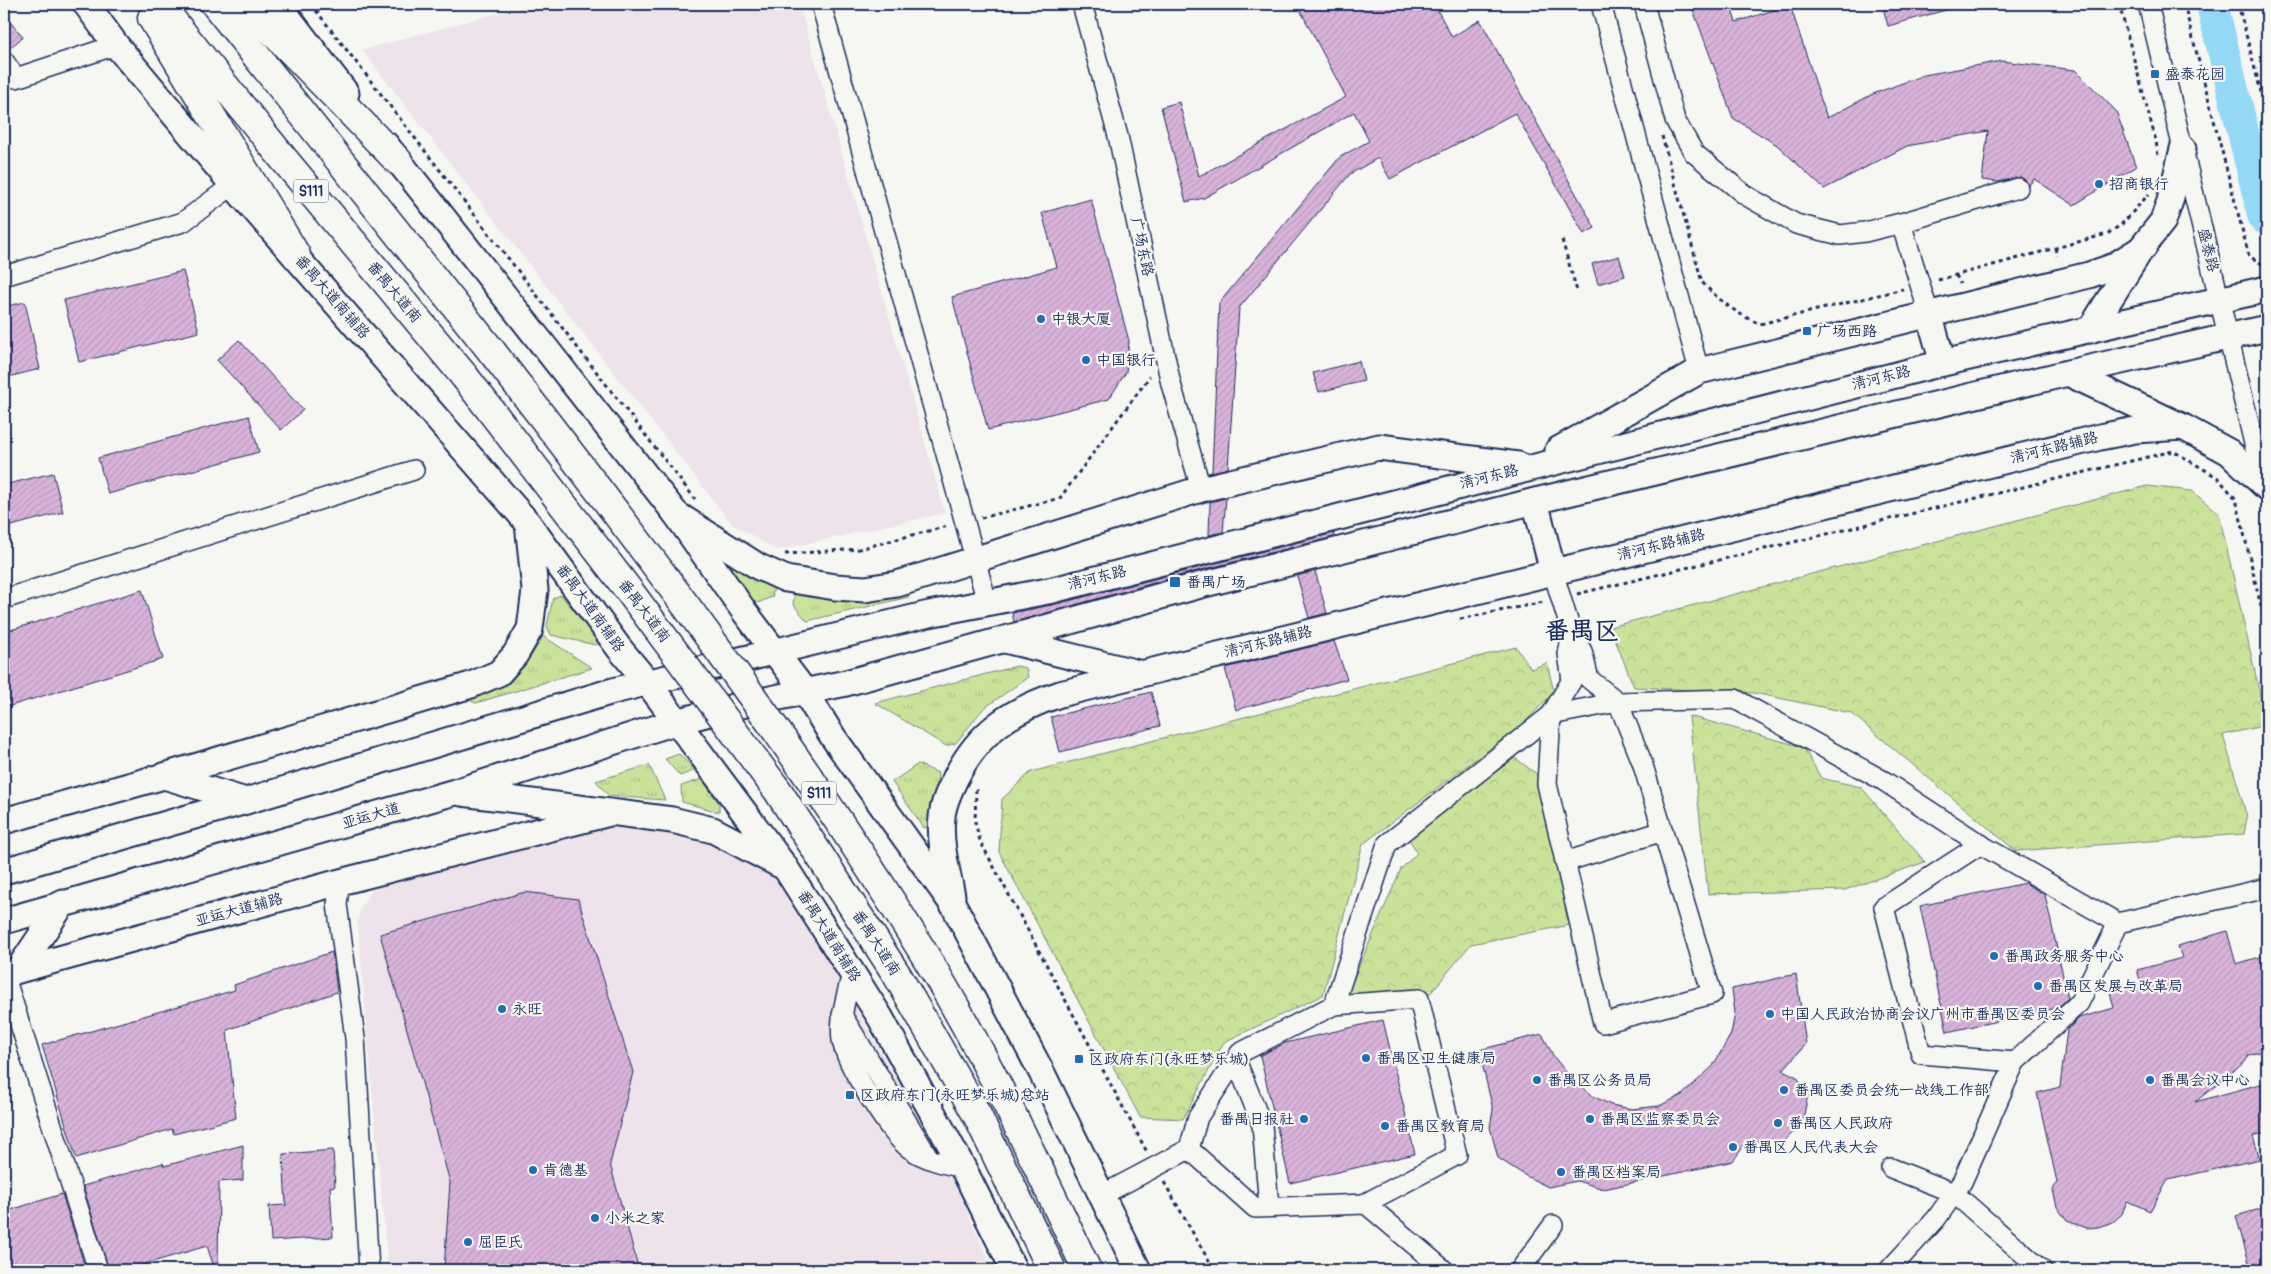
<svg xmlns="http://www.w3.org/2000/svg" width="2271" height="1274" font-family="Pangolin,'LXGW WenKai TC',sans-serif">
	<defs>
		<pattern id="grass-tufts" width="24" height="20" patternUnits="userSpaceOnUse" patternTransform="scale(1.25)"><rect width="24" height="20" fill="#cae39a"/><path d="M3 7l-1-3M5 7V3M7 7l1-3M15 17l-1-3M17 17v-4M19 17l1-3" fill="none" stroke="#adc387"/></pattern>
		<pattern id="forest-crowns" width="20" height="18" patternUnits="userSpaceOnUse" patternTransform="scale(1.25)"><rect width="20" height="18" fill="#cae39a"/><path d="M2 6a3 3 0 1 1 6 0M12 15a3 3 0 1 1 6 0" fill="none" stroke="#adc387"/></pattern>
		<pattern id="building-hatch" width="6" height="6" patternUnits="userSpaceOnUse" patternTransform="scale(1.25)"><rect width="6" height="6" fill="#dab3db"/><path d="M-1 1l2-2M0 6l6-6M5 7l2-2" fill="none" stroke="#ba9abe"/></pattern>
	</defs>
	<rect width="100%" height="100%" fill="#f6f6f2"/>
	<filter id="ink" filterUnits="userSpaceOnUse"><feTurbulence type="fractalNoise" baseFrequency=".02" numOctaves="2"/><feDisplacementMap in="SourceGraphic" scale="10" xChannelSelector="R" yChannelSelector="G"/><feConvolveMatrix kernelMatrix="1 2 1 2 8 2 1 2 1" color-interpolation-filters="sRGB"/></filter>
	<g filter="url(#ink)">
		<g fill="#eee2eb">
			<path d="M532,4H799L945,513L777,550L732,524L362,50Z"/>
			<path d="M600,825L662,826L685,830L767,867L837,974L952,1178L993,1270H388L358,924L360,909L372,889Z"/>
		</g>
		<g fill="url(#grass-tufts)" stroke="#72897c">
			<path d="M713,554L776,580L772,597L755,604Z"/>
			<path d="M903,590L909,597L807,621L793,604L795,591Z"/>
			<path d="M561,595L602,643L595,645L551,635L547,626L553,598Z"/>
			<path d="M543,636L592,668L476,703L466,699L472,691L532,655Z"/>
			<path d="M1017,666L1026,668L1028,677L983,709L956,743L946,746L875,703Z"/>
			<path d="M679,754L695,770L680,776L665,759Z"/>
			<path d="M918,764L938,773L933,824L924,828L892,782Z"/>
			<path d="M649,765L665,800L609,796L596,781Z"/>
			<path d="M702,779L719,804V812L682,802L681,786Z"/>
		</g>
		<g fill="url(#forest-crowns)" stroke="#72897c">
			<path d="M2147,486L2192,491L2219,514L2267,725L2223,735L2247,817L2244,834L2016,851L1851,713L1754,693L1634,687L1610,627Z"/>
			<path d="M1516,647L1531,669L1547,663L1554,692L1524,723L1363,844L1323,995L1224,1042L1183,1119L1140,1117L999,852L1002,799L1031,772Z"/>
			<path d="M1689,716L1803,747L1821,778L1861,787L1925,862L1845,890L1708,894Z"/>
			<path d="M1515,758L1538,775L1570,925L1471,944L1429,995L1345,999L1401,869L1417,853L1407,835Z"/>
		</g>
		<g fill="none" stroke-linecap="round" stroke-linejoin="round">
			<path stroke="#93d8f5" stroke-width="32" d="M2212,4L2264,218"/>
		</g>
		<g fill="url(#building-hatch)" stroke="#1b2f5e">
			<path d="M1297,4H1434L1452,37L1480,20L1595,228L1584,234L1515,113L1390,179L1378,158L1350,174L1239,308L1228,468L1212,472L1219,303L1340,157L1369,141L1354,112L1204,198L1186,202L1161,107L1179,102L1199,176L1346,97Z"/>
			<path d="M1691,4H1730L1736,22L1790,5L1827,118L1873,94L1924,75L2002,61L2075,70L2116,111L2136,167L2074,205L2034,179L2029,185L2025,180L2020,177L1998,182L1982,180L1988,131L1907,146L1824,189L1777,145L1733,118Z"/>
			<path d="M1882,4H1952L1953,8L1888,26Z"/>
			<path d="M4,15L23,37L7,50H4Z"/>
			<path d="M1091,199L1129,341L1126,372L1109,399L988,430L952,297L1057,267L1042,213Z"/>
			<path d="M1619,256L1625,276L1598,284L1592,264Z"/>
			<path d="M183,271L199,332L79,362L64,300Z"/>
			<path d="M25,302L40,369L4,378V307Z"/>
			<path d="M239,340L303,410L281,430L217,360Z"/>
			<path d="M1359,361L1364,381L1319,392L1313,373Z"/>
			<path d="M249,416L259,452L108,494L98,458Z"/>
			<path d="M53,473L63,512L4,528V485Z"/>
			<path d="M1226,498L1223,532L1209,535L1210,502Z"/>
			<path d="M1334,533V537L1193,572L1014,622L1012,613L1056,604Z"/>
			<path d="M1315,571L1327,613L1309,618L1297,576Z"/>
			<path d="M142,590L163,659L10,706L4,685V632Z"/>
			<path d="M1334,641L1347,679L1236,710L1225,668Z"/>
			<path d="M1151,692L1160,726L1060,752L1051,717Z"/>
			<path d="M2025,883L2045,895L2068,998L2057,1008L1947,1032L1920,906Z"/>
			<path d="M525,892L578,899L633,1072L610,1164L639,1270H444L450,1182L380,934Z"/>
			<path d="M2227,931L2236,964L2267,955V1050L2249,1055L2245,1062L2195,1102L2267,1082V1132L2253,1136L2260,1159L2168,1180L2150,1211L2127,1201L2122,1214L2113,1222L2098,1227L2087,1228L2067,1221L2057,1207L2053,1190L2057,1182L2037,1093L2060,1087L2067,1030L2079,1018L2114,1008L2110,992L2141,983L2137,970L2182,958L2178,946Z"/>
			<path d="M332,952L337,992L227,1030L236,1118L174,1134L172,1129L76,1158L42,1045L235,990L234,985Z"/>
			<path d="M1796,974L1806,1044L1783,1070L1797,1077L1808,1095L1802,1124L1782,1143L1764,1141L1746,1143L1733,1161L1604,1189L1577,1181L1548,1187L1526,1176L1498,1158L1490,1127L1493,1110L1479,1050L1542,1034L1554,1057L1570,1077L1591,1095L1611,1105L1632,1109L1659,1106L1682,1095L1713,1066L1731,1034L1735,1013L1732,989Z"/>
			<path d="M1383,1020L1415,1154L1290,1183L1260,1056L1285,1043Z"/>
			<path d="M243,1145V1180L219,1182L218,1270H215L207,1246L125,1270H109L83,1186L163,1163L164,1166Z"/>
			<path d="M333,1150L335,1186L330,1187L333,1237L271,1241L269,1206L286,1205L283,1154Z"/>
			<path d="M62,1194L86,1270H4V1212Z"/>
			<path d="M2267,1207V1270H2251L2236,1216Z"/>
		</g>
		<g fill="none" stroke-linecap="round" stroke-linejoin="round">
			<g stroke="#1b2f5e" stroke-width="22">
				<g id="minor">
					<path d="M821,4L987,602"/>
					<path d="M1082,4L1118,136L1171,384L1201,489"/>
					<path d="M1601,4L1699,371"/>
					<path d="M1644,4L1675,120L1694,153L1745,195L1796,224L1840,235L1865,232L1901,223L1929,314"/>
					<path d="M2148,4L2265,489"/>
					<path d="M4,61L16,78L116,45"/>
					<path d="M1901,223L2018,188"/>
					<path d="M4,276L183,222L233,185"/>
					<path d="M1553,572L1572,634L1582,651L1589,679L1618,702L1642,762L1712,994L1603,1023L1547,784L1551,715L1572,680L1568,654L1572,634"/>
					<path d="M4,599L414,470"/>
					<path d="M1981,844L1884,907L1921,1054L2015,1062"/>
					<path d="M1565,862L1663,831"/>
					<path d="M340,882L337,904L355,1038L369,1270"/>
					<path d="M852,973C847,995 839,1017 842,1040C845,1063 891,1136 910,1149C926,1160 945,1164 963,1168"/>
					<path d="M4,974L98,1270"/>
					<path d="M1334,1005L1419,999L1457,1155L1364,1204"/>
					<path d="M842,1015L929,1158"/>
					<path d="M1236,1060L1262,1125L1269,1207"/>
					<path d="M1189,1149L1255,1208L1366,1204L1444,1270"/>
					<path d="M1891,1168L1954,1193L2042,1270"/>
					<path d="M1102,1195L1189,1149L1198,1117L1240,1053L1334,1005L1387,844L1551,715L1618,702L1735,699L1884,781L1983,846L2118,923"/>
					<path d="M1520,1270L1553,1225"/>
					<path d="M1889,1270L1936,1219L1962,1182L2015,1062L2079,1003L2118,923L2267,888"/>
				</g>
			</g>
			<g stroke="#1b2f5e" stroke-width="29">
				<g id="major">
					<path d="M86,4L116,45L233,185L528,523L619,648L648,683L785,867L880,1017L963,1168L1014,1270"/>
					<path d="M278,4L346,93"/>
					<path d="M386,145L676,514L744,611L805,692L833,737L954,906L1042,1073L1138,1270"/>
					<path d="M1929,314L1943,363"/>
					<path d="M2090,330L2143,246L2163,221L2170,201L2183,149"/>
					<path d="M2068,373L2183,427L2229,452L2265,486"/>
					<path d="M1558,450L1699,371L2089,275L2112,267L2144,247"/>
					<path d="M1535,501L1553,572"/>
					<path d="M676,514L759,567L786,579L835,587L865,589L897,584L1201,489L1379,447L1518,465"/>
					<path d="M1005,640L1138,673"/>
					<path d="M164,776L246,801"/>
					<path d="M462,793L672,820L713,830L780,865"/>
					<path d="M4,821L164,776L471,685L499,673L515,655L530,629L535,590L528,523"/>
					<path d="M4,871L246,801L613,691L929,614L1053,590L1943,363L2267,289"/>
					<path d="M952,896C947,870 939,843 942,817C943,803 950,789 956,777C979,731 1012,710 1060,694L2100,437L2135,430L2183,427"/>
					<path d="M4,921L455,792L675,722L737,706L846,683L1197,586L1535,501L2068,373L2267,328"/>
					<path d="M18,970L63,903"/>
					<path d="M4,974L340,882L610,813"/>
				</g>
			</g>
			<g stroke="#1b2f5e" stroke-width="31">
				<g id="highway">
					<path d="M159,4L282,157L465,377"/>
					<path d="M215,4L493,353"/>
					<path d="M246,4L398,161"/>
					<path d="M152,18L296,255"/>
				</g>
			</g>
			<g stroke="#1b2f5e" stroke-width="3" stroke-dasharray="4 4" stroke-linecap="butt">
				<path d="M311,4L695,499"/>
				<path d="M2119,4L2156,141L2158,156"/>
				<path d="M2184,4L2249,256L2267,267"/>
				<path d="M2238,4L2267,115"/>
				<path d="M1662,136L1702,282C1719,301 1737,314 1760,324L1903,289"/>
				<path d="M1562,240L1577,291"/>
				<path d="M2055,248L2057,256"/>
				<path d="M1956,275L1960,284"/>
				<path d="M1938,280L2107,234L2121,225L2149,194"/>
				<path d="M981,518L1060,498L1150,376"/>
				<path d="M785,554L859,549L948,526"/>
				<path d="M1577,594L2173,451L2217,477L2236,499L2267,632"/>
				<path d="M1460,619L1544,602"/>
				<path d="M976,789L975,822L980,841L1147,1152"/>
				<path d="M1164,1182L1214,1270"/>
			</g>
			<use href="#minor" stroke="#f6f6f2" stroke-width="19"/>
			<use href="#major" stroke="#f6f6f2" stroke-width="25"/>
			<use href="#highway" stroke="#f6f6f2" stroke-width="28"/>
			<g stroke="#1b2f5e" stroke-width="31" stroke-linecap="butt">
				<g id="highway-bridge">
					<path d="M493,353C645,549 796,745 926,957C987,1057 1037,1164 1087,1270"/>
					<path d="M465,377L630,592L778,791L897,975L977,1115L1052,1270"/>
				</g>
			</g>
			<use href="#highway-bridge" stroke="#f6f6f2" stroke-width="28"/>
		</g>
	</g>
	<g fill="#1f6fb2" stroke="#f6f6f2" stroke-width="2">
		<rect x="2150" y="69" width="10" height="10" rx="2.5"/>
		<circle cx="2099" cy="184" r="5"/>
		<circle cx="1041" cy="319" r="5"/>
		<rect x="1802" y="326" width="10" height="10" rx="2.5"/>
		<circle cx="1086" cy="360" r="5"/>
		<rect x="1169" y="576" width="12" height="12" rx="2.5"/>
		<circle cx="1994" cy="956" r="5"/>
		<circle cx="2038" cy="986" r="5"/>
		<circle cx="502" cy="1009" r="5"/>
		<circle cx="1770" cy="1014" r="5"/>
		<circle cx="1366" cy="1058" r="5"/>
		<rect x="1074" y="1054" width="10" height="10" rx="2.5"/>
		<circle cx="1537" cy="1080" r="5"/>
		<circle cx="2150" cy="1080" r="5"/>
		<circle cx="1784" cy="1090" r="5"/>
		<rect x="845" y="1090" width="10" height="10" rx="2.5"/>
		<circle cx="1304" cy="1119" r="5"/>
		<circle cx="1590" cy="1119" r="5"/>
		<circle cx="1778" cy="1123" r="5"/>
		<circle cx="1385" cy="1126" r="5"/>
		<circle cx="1733" cy="1147" r="5"/>
		<circle cx="533" cy="1170" r="5"/>
		<circle cx="1561" cy="1172" r="5"/>
		<circle cx="595" cy="1218" r="5"/>
		<circle cx="468" cy="1242" r="5"/>
	</g>
	<g text-anchor="middle" dominant-baseline="central" stroke-width="4.5" stroke-linejoin="round" paint-order="stroke">
		<g fill="#f6f6f2" stroke="#5d6b8a" stroke-width="1">
			<rect x="293.5" y="179.5" width="35" height="23" rx="4"/>
			<rect x="801.5" y="781.5" width="35" height="23" rx="4"/>
		</g>
		<g font-size="14" font-weight="bold" fill="#1b2f5e">
			<text x="311" y="191">S111</text>
			<text x="819" y="793">S111</text>
		</g>
		<g font-size="15" fill="#1b2f5e" stroke="#f6f6f2" text-anchor="start">
			<text x="2165" y="74">盛泰花园</text>
			<text x="2109" y="184">招商银行</text>
			<text x="1051" y="319">中银大厦</text>
			<text x="1817" y="331">广场西路</text>
			<text x="1096" y="360">中国银行</text>
			<text x="1186" y="582">番禺广场</text>
			<text x="2004" y="956">番禺政务服务中心</text>
			<text x="2048" y="986">番禺区发展与改革局</text>
			<text x="512" y="1009">永旺</text>
			<text x="1780" y="1014">中国人民政治协商会议广州市番禺区委员会</text>
			<text x="1376" y="1058">番禺区卫生健康局</text>
			<text x="1089" y="1059">区政府东门(永旺梦乐城)</text>
			<text x="1547" y="1080">番禺区公务员局</text>
			<text x="2160" y="1080">番禺会议中心</text>
			<text x="1794" y="1090">番禺区委员会统一战线工作部</text>
			<text x="860" y="1095">区政府东门(永旺梦乐城)总站</text>
			<text x="1294" y="1119" text-anchor="end">番禺日报社</text>
			<text x="1600" y="1119">番禺区监察委员会</text>
			<text x="1788" y="1123">番禺区人民政府</text>
			<text x="1395" y="1126">番禺区教育局</text>
			<text x="1743" y="1147">番禺区人民代表大会</text>
			<text x="543" y="1170">肯德基</text>
			<text x="1571" y="1172">番禺区档案局</text>
			<text x="605" y="1218">小米之家</text>
			<text x="478" y="1242">屈臣氏</text>
		</g>
		<g font-size="15" fill="#1b2f5e" stroke="#f6f6f2">
			<text transform="translate(1142 247) rotate(78)">广场东路</text>
			<text transform="translate(2208 250) rotate(76)">盛泰路</text>
			<text transform="translate(394 292) rotate(50)">番禺大道南</text>
			<text transform="translate(332 297) rotate(49)">番禺大道南辅路</text>
			<text transform="translate(1881 378) rotate(-14)">清河东路</text>
			<text transform="translate(2054 448) rotate(-14)">清河东路辅路</text>
			<text transform="translate(1489 477) rotate(-14)">清河东路</text>
			<text transform="translate(1661 545) rotate(-14)">清河东路辅路</text>
			<text transform="translate(1097 578) rotate(-14)">清河东路</text>
			<text transform="translate(590 608) rotate(54)">番禺大道南辅路</text>
			<text transform="translate(644 611) rotate(53)">番禺大道南</text>
			<text transform="translate(1268 642) rotate(-14)">清河东路辅路</text>
			<text transform="translate(371 816) rotate(-16)">亚运大道</text>
			<text transform="translate(239 910) rotate(-15)">亚运大道辅路</text>
			<text transform="translate(829 936) rotate(58)">番禺大道南辅路</text>
			<text transform="translate(876 943) rotate(57)">番禺大道南</text>
		</g>
		<g font-size="25" font-weight="bold" fill="#1b2f5e" stroke="#f6f6f2">
			<text x="1582" y="631">番禺区</text>
		</g>
	</g>
	<rect width="2271" height="1274" fill="none" stroke="#f6f6f2" stroke-width="20"/>
	<rect x="10" y="10" width="2251" height="1254" fill="none" stroke="#1b2f5e" stroke-width="2" filter="url(#ink)"/>
</svg>
